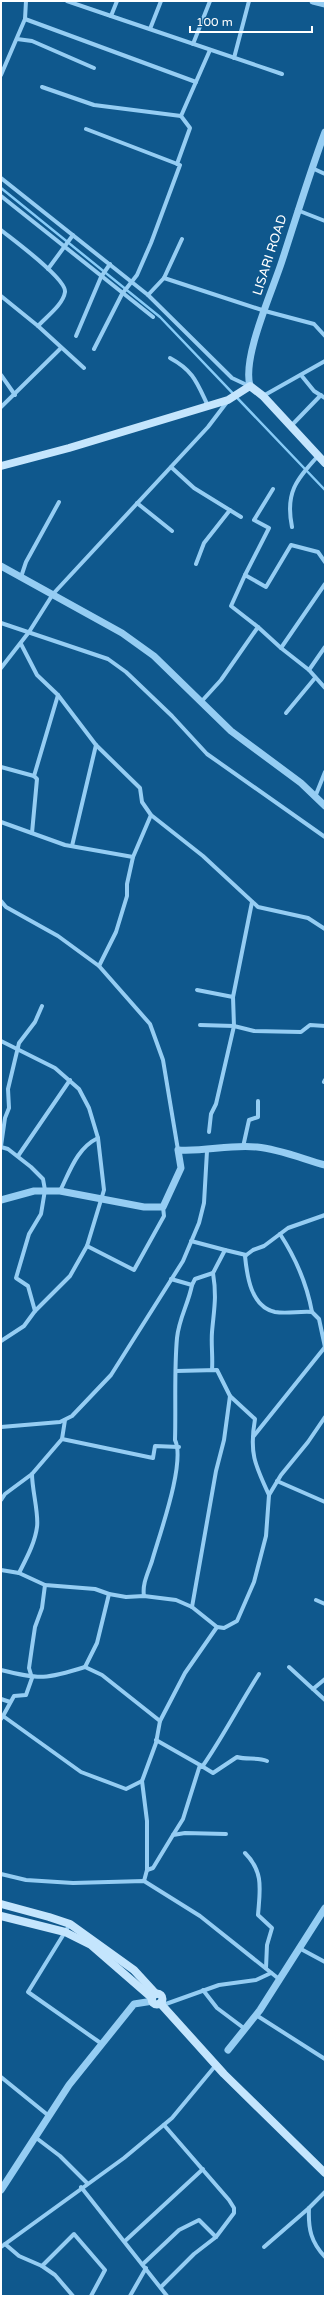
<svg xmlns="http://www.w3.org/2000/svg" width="326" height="2297" font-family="'Varela Round',sans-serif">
	<rect width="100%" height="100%" fill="#0f588d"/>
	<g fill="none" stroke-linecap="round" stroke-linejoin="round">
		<path stroke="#86cbf7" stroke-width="2.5" d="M1,188L160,317L325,490"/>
		<g stroke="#95cdf3" stroke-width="4">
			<path d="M67,1L111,16"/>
			<path d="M117,1L111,16L282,74"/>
			<path d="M25,19L196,82"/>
			<path d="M150,29L161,1"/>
			<path d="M17,39L32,41L94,68"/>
			<path d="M193,44L210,1"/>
			<path d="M234,58L249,1"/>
			<path d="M1,75L25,19L26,1"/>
			<path d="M42,87L94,105L181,116"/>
			<path d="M86,129L180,165L151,243L137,275L122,294L94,349"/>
			<path d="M177,164L190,128L181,116L210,50"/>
			<path d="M312,168L325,174"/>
			<path d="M1,178L148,295L232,378L249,386"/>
			<path d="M1,196L153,317"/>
			<path d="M297,210L325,221"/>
			<path d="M1,230C12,239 67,279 65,292C63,305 46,317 38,326"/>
			<path d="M48,269L73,235"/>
			<path d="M164,278L265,311L314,324L325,336"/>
			<path d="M148,295L164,278L182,239"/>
			<path d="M1,296L38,326L84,368"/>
			<path d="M76,336L101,277L110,264"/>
			<path d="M170,358C194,371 197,383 208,406"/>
			<path d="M1,375L15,395"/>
			<path d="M301,375L314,391L325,398"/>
			<path d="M263,396L325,361"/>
			<path d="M1,407L61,348"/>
			<path d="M291,426L321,395"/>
			<path d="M171,467L194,488L241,517"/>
			<path d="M137,503L172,531"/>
			<path d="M292,527C285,493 296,480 318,456"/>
			<path d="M196,564L204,543L230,510"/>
			<path d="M245,575L269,528L254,520L273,489"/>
			<path d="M21,577L26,562L59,502"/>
			<path d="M1,623L108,659L126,672L172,716L207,754L325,837"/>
			<path d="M258,627L231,606L245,575L266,587L291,545L318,552L325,562"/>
			<path d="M21,644L37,675L58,695L96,745L140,788L142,802L151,815L203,856L258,907L308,918L325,929"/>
			<path d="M325,647L309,670L325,688"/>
			<path d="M1,668L29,632L53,594L208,427L227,402"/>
			<path d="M309,670L281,648L325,584"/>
			<path d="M201,702L221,680L258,627L281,648"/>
			<path d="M286,713L315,678"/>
			<path d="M1,767L34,776"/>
			<path d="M315,797L325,772"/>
			<path d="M1,822L65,845L133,857"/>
			<path d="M32,833L37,779L34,776L58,695"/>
			<path d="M72,846L96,745"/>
			<path d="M1,901L6,907L58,936L99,966L150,1024L163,1060L178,1150"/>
			<path d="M99,966L116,932L127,896V884L133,857L151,815"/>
			<path d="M197,990L233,997L252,902"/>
			<path d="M233,997L234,1026L254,1031L301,1032L310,1025L325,1026"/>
			<path d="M200,1025L234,1026L216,1104L211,1114L209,1132"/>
			<path d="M1,1041L55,1068L79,1089L89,1108L98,1138L104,1190L87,1246L70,1276L35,1311"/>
			<path d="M324,1082L325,1080"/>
			<path d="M1,1146L5,1118L9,1108L8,1089L19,1043L35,1022L42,1006"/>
			<path d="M1,1147L8,1149L31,1167L43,1179L45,1190L41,1214L29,1234L16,1278L28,1286L35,1311L24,1326L1,1341"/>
			<path d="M243,1147L249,1120L258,1117V1101"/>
			<path d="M18,1156L70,1080"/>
			<path d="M60,1191C70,1171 77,1148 98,1138"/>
			<path d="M325,1215L288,1228L264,1246L253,1250L245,1256C247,1276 251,1307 275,1312C287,1314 300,1311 312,1312L319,1319L325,1347"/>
			<path d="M280,1234C295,1257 307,1285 312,1312"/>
			<path d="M191,1241L225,1250"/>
			<path d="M87,1246L134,1270L164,1216L163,1207"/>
			<path d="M171,1279L192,1285L195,1279L213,1273L225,1250L246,1255"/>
			<path d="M212,1370C213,1357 211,1345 212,1332C214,1309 217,1297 213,1273"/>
			<path d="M176,1371L217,1370L230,1396L255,1419C249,1453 255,1465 269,1495"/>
			<path d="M1,1427L60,1422L72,1416L111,1375L183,1261L199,1223L204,1203L207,1151"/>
			<path d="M253,1437L325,1347"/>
			<path d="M62,1439L153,1458L155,1446L179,1447"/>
			<path d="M277,1481L325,1502"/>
			<path d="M1,1500L5,1494L32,1474L62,1439L65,1420"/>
			<path d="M1,1570L19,1573L45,1585L95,1589L109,1594L126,1597L144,1596L176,1600L192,1607L217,1627L224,1628L237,1621L254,1582L266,1536L269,1495L281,1475L308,1442L325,1417"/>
			<path d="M19,1573C26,1559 35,1543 37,1527C39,1514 32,1490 32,1474"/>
			<path d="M144,1596C142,1584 148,1573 152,1561C159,1536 186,1462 175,1440C176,1406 174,1371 177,1338C179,1318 188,1305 192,1285"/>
			<path d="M316,1600L325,1604"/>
			<path d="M192,1607L216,1471L224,1440L230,1396"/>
			<path d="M85,1667L97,1643L109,1594"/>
			<path d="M289,1667L325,1700"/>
			<path d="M1,1670C40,1680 47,1679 85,1667L102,1675L160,1721"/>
			<path d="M313,1689L325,1679"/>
			<path d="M1,1699L10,1702"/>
			<path d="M3,1716L14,1696L26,1695L32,1678L29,1668L32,1647L35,1627L42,1608L45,1585"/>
			<path d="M1,1719L3,1716L81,1772L126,1789L142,1781"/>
			<path d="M156,1740L200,1765L183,1819L173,1835"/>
			<path d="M200,1765L213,1773L237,1757C247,1760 257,1757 267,1761"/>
			<path d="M202,1767C223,1737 239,1705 259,1674"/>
			<path d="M245,1853C264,1872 260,1890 258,1915L272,1928L267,1945L266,1968"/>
			<path d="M147,1870L153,1868L173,1835L185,1833L226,1834"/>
			<path d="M1,1874L26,1880L73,1883L144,1881L200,1916L279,1979"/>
			<path d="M144,1881L147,1870V1821L142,1781L156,1743L160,1721L185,1673L217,1627"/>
			<path d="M70,1924L28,1992L102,2044"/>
			<path d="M299,1948L325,1962"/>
			<path d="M203,1990L217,2008L245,2029"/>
			<path d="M163,2005L219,1985L256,1980L271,1973"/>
			<path d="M256,2015L325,2059"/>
			<path d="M1,2077L49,2116"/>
			<path d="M35,2137L60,2156L87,2183"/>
			<path d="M81,2187L167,2296"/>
			<path d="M325,2192L309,2208C308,2229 311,2242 325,2257"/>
			<path d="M125,2241L203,2169"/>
			<path d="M5,2244L19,2256L42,2266L55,2275L73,2296"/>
			<path d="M1,2247L124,2158L172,2118L216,2065"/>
			<path d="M264,2247L309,2208"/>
			<path d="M143,2264L179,2230L199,2220L216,2237"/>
			<path d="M42,2266L74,2234L105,2270L91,2296"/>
			<path d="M161,2287L194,2254L216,2237L234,2213V2208L229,2200L164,2125"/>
			<path d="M130,2296L146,2268"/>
		</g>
		<g stroke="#95cdf3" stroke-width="7">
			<path d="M313,1L325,4"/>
			<path d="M250,386C242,357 272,292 282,261C296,218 309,175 325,132"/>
			<path d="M1,566L122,633L154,656L231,731L301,783L325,806"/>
			<path d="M1,1200L34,1191H60L144,1207H163L181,1168L178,1150C205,1152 230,1144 257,1147C279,1149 303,1159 325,1165"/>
			<path d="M228,2050L260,2010L325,1908"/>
			<path d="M1,2190L69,2085L134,2004L153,2001"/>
		</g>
		<g stroke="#c4e5fd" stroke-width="8">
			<path d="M1,466L69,448L228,400L250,386L263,396L325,463"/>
			<path d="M1,1904L49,1917L70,1924L134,1970L156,1994"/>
			<path d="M1,1916L65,1932L91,1945L152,1998"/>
			<circle cx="157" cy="1999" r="5.5"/>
			<path d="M160,2003L224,2074L325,2173"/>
		</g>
	</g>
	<g text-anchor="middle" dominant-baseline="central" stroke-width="3" stroke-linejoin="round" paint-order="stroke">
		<g font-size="13" fill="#fff" stroke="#0f588d">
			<text transform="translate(270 255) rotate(-72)">LISARI ROAD</text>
		</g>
	</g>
	<rect width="326" height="2297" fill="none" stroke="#ffffff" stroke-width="4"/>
	<path d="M190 26v6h122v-6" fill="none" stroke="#ffffff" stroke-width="2"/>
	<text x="196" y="26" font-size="12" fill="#ffffff" stroke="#0f588d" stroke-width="3" paint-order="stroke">100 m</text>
</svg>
